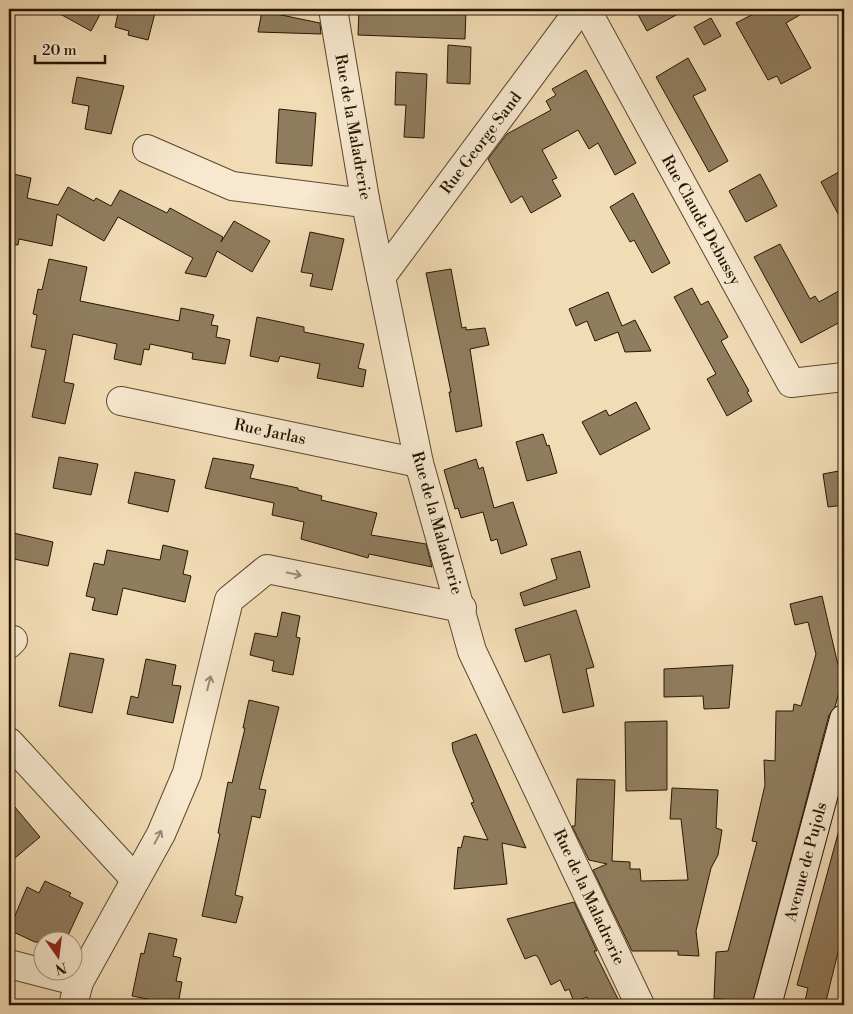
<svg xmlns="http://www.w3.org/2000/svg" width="853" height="1014" font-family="'Libre Bodoni',serif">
	<rect width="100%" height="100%" fill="#f2dcb5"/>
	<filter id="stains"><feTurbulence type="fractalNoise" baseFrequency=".004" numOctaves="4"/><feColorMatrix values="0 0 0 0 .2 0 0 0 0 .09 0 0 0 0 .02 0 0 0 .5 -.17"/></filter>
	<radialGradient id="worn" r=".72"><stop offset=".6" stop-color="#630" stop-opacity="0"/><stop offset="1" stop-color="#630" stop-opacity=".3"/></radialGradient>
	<g fill="#907d5f" stroke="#251602">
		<path d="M51,9H103L91,31Z"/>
		<path d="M119,9H156L148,40L128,35L129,31L115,27Z"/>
		<path d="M359,9H466L465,39L358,35Z"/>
		<path d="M635,9H687L647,31Z"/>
		<path d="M763,9H810L786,23L811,68L781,84L777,76L768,80L736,23Z"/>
		<path d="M262,11L320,23L321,34L258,32Z"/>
		<path d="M711,18L721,36L704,45L694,27Z"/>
		<path d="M448,45L471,47L470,84L447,83Z"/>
		<path d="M688,58L706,90L693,96L728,161L709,172L656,77Z"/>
		<path d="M586,70L636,163L615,175L598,143L589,149L578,130L542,150L557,178L552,180L561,196L531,213L522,196L511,203L488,159L507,134L551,110L546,101L556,95L552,89Z"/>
		<path d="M396,72L427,74L424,138L404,137L406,105H395Z"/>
		<path d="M77,77L124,86L111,134L85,129L89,106L72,103Z"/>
		<path d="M279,109L316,113L312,166L276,163Z"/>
		<path d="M844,169V225L821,182Z"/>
		<path d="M9,173L31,178L27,198L58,205L68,187L94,201L96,198L111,206L120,190L167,213L170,208L223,237L221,242L234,221L270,241L252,272L217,251L206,277L185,273L193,258L118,217L104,241L57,214L52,246L19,239L18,245L9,244Z"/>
		<path d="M760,174L777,206L746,222L729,191Z"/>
		<path d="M633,193L670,263L652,273L634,240L630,242L610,207Z"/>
		<path d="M310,232L344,239L332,290L310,286L313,274L301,272Z"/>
		<path d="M780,244L810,299L815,296L819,302L844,288V320L801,343L754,257Z"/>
		<path d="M49,259L87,267L80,301L179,321L181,308L214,315L211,325L218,326L216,337L230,340L225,364L192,359L193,353L150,344L149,350L144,349L141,365L114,359L117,344L73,334L64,382L74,384L65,424L32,417L46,350L31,347L37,315L33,314L38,289L42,290Z"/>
		<path d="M451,269L462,328L466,327V330L485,328L489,345L470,349L482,426L456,432L449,392H451L426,273Z"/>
		<path d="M692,288L701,305L708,301L728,337L721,341L749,391L747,392L752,401L727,416L707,379L716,374L674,297Z"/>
		<path d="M608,292L622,326L635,320L651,351L625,352L618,332L595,341L587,321L576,326L569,309Z"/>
		<path d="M257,317L304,327V332L364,344L358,368L366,370L363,387L317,378L320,364L280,356L278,362L250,356Z"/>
		<path d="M636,402L650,429L600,455L582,422L606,410L609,416Z"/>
		<path d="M543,434L547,446L549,445L557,473L527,481L516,442Z"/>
		<path d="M59,457L98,464L91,495L53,488Z"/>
		<path d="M213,458L254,465L250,478L298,488V490L322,496L321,500L377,513L371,535L426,544L432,567L369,554L368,558L301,539L304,522L272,515L274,503L205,488Z"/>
		<path d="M476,459L479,469L483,467L494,508L513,502L527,545L501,554L497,539L491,541L483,512L461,518L458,508L455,509L444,470Z"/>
		<path d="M844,470V505L828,507L823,474Z"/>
		<path d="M135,472L175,480L168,512L128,503Z"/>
		<path d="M9,532L53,542L48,566L9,558Z"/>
		<path d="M163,545L188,551L183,574L191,576L185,602L123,588L117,615L92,610L95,598L86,596L94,563L104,565L107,550L160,560Z"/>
		<path d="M580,551L590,587L524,606L520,593L557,579L551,559Z"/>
		<path d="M822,596L838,665L844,667V672L835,707L829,715L752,1005H723V999H714L716,952L728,951L757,842L752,841L765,785L764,760L775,761L776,711H793L794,704L801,706L816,654L808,622L795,625L790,604Z"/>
		<path d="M576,610L594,667L586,669L594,706L563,713L550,654L525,662L515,629Z"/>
		<path d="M282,612L300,616L296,637L300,638L293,675L272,671L274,661L250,655L255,633L277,637Z"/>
		<path d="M70,653L104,659L92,713L59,706Z"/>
		<path d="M146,659L176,665L172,685L181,686L173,723L127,714L131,696L138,698Z"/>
		<path d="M733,665L729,708L704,709L703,696L664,697V669Z"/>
		<path d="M249,700L279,707L259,789L266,790L260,818L252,816L235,895L243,897L236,923L202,916L220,834L218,833L228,782L232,783L245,728H243Z"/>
		<path d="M667,721V790L626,791L625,722Z"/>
		<path d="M476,734L526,848L502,843L507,884L454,889L458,847L461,848L464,836L488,840L471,803L474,802L453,751L452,743Z"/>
		<path d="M577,779L615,780L612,861L630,862V869H640L641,881L688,880L681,819H670L672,788L718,790L716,828L722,830L718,855L711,868L696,931L699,956L678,955V951H632L593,870L607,864L589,860L572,826H575Z"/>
		<path d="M9,800L40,837L9,863Z"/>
		<path d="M839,830L844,831V928L825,1005H804L808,988L797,985Z"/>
		<path d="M45,881L71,893L69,896L83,903L65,942H35L9,930L27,887L39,893Z"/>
		<path d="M574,902L597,951H594L621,1005H591L587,997L574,1002L569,989L565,991L560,980L551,985L538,957L535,955L525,959L507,919Z"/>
		<path d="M149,933L177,939L173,956L181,958L176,981L182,982L178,1005L132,996L141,953L144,954Z"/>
	</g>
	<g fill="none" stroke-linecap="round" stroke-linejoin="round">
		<g stroke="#58482f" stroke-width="30">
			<g id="minor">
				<path d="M333,9L365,199L419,463L472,651L640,1005"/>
				<path d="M586,9L791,383L844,377"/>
				<path d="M147,149L232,186L356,202L365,199"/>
				<path d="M381,277L580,9"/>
				<path d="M121,401L419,463"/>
				<path d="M9,644L13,640"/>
				<path d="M9,742L135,879"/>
				<path d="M9,964L79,982"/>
				<path d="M73,1005L79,982L161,834L187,773L229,600L267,569L462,608"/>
			</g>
		</g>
		<g stroke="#251602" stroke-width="30">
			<path id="secondary" d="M767,1005L844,719"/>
		</g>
		<use href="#minor" stroke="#f7e8cf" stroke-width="28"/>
		<use href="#secondary" stroke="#f7e8cf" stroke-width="28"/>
	</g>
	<defs><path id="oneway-shaft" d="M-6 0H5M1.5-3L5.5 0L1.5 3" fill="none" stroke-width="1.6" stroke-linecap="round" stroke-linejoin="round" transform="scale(1.25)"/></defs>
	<g stroke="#988a73">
		<use href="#oneway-shaft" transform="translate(294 574) rotate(11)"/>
		<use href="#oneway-shaft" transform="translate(209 683) rotate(-76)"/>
		<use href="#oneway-shaft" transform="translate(158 837) rotate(-62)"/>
	</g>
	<g text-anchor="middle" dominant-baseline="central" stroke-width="4" stroke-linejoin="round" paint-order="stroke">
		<g font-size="16" fill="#251602" stroke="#f7e8cf">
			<text transform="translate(353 127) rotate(80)">Rue de la Maladrerie</text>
			<text transform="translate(481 143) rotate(-53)">Rue George Sand</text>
			<text transform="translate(701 220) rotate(61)">Rue Claude Debussy</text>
			<text transform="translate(270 432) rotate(12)">Rue Jarlas</text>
			<text transform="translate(437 523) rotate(74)">Rue de la Maladrerie</text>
			<text transform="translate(806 862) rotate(-75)">Avenue de Pujols</text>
			<text transform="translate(589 897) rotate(65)">Rue de la Maladrerie</text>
		</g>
	</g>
	<rect width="853" height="1014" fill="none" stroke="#f2dcb5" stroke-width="30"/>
	<rect x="10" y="10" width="833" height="994" fill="none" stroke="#251602" stroke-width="2.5"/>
	<rect x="15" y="15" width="823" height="984" fill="none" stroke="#251602"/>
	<g transform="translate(58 956) rotate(166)"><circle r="24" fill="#f7e8cf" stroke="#a3947d"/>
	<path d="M0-4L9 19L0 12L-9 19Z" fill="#8f2418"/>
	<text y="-8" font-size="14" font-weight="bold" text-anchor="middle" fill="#251602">N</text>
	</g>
	<path d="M35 55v8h70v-8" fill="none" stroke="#251602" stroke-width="2.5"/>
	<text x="42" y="55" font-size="15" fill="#251602" stroke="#f7e8cf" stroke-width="4" paint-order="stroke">20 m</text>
	<rect width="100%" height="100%" filter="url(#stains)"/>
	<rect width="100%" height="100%" fill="url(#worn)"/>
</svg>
